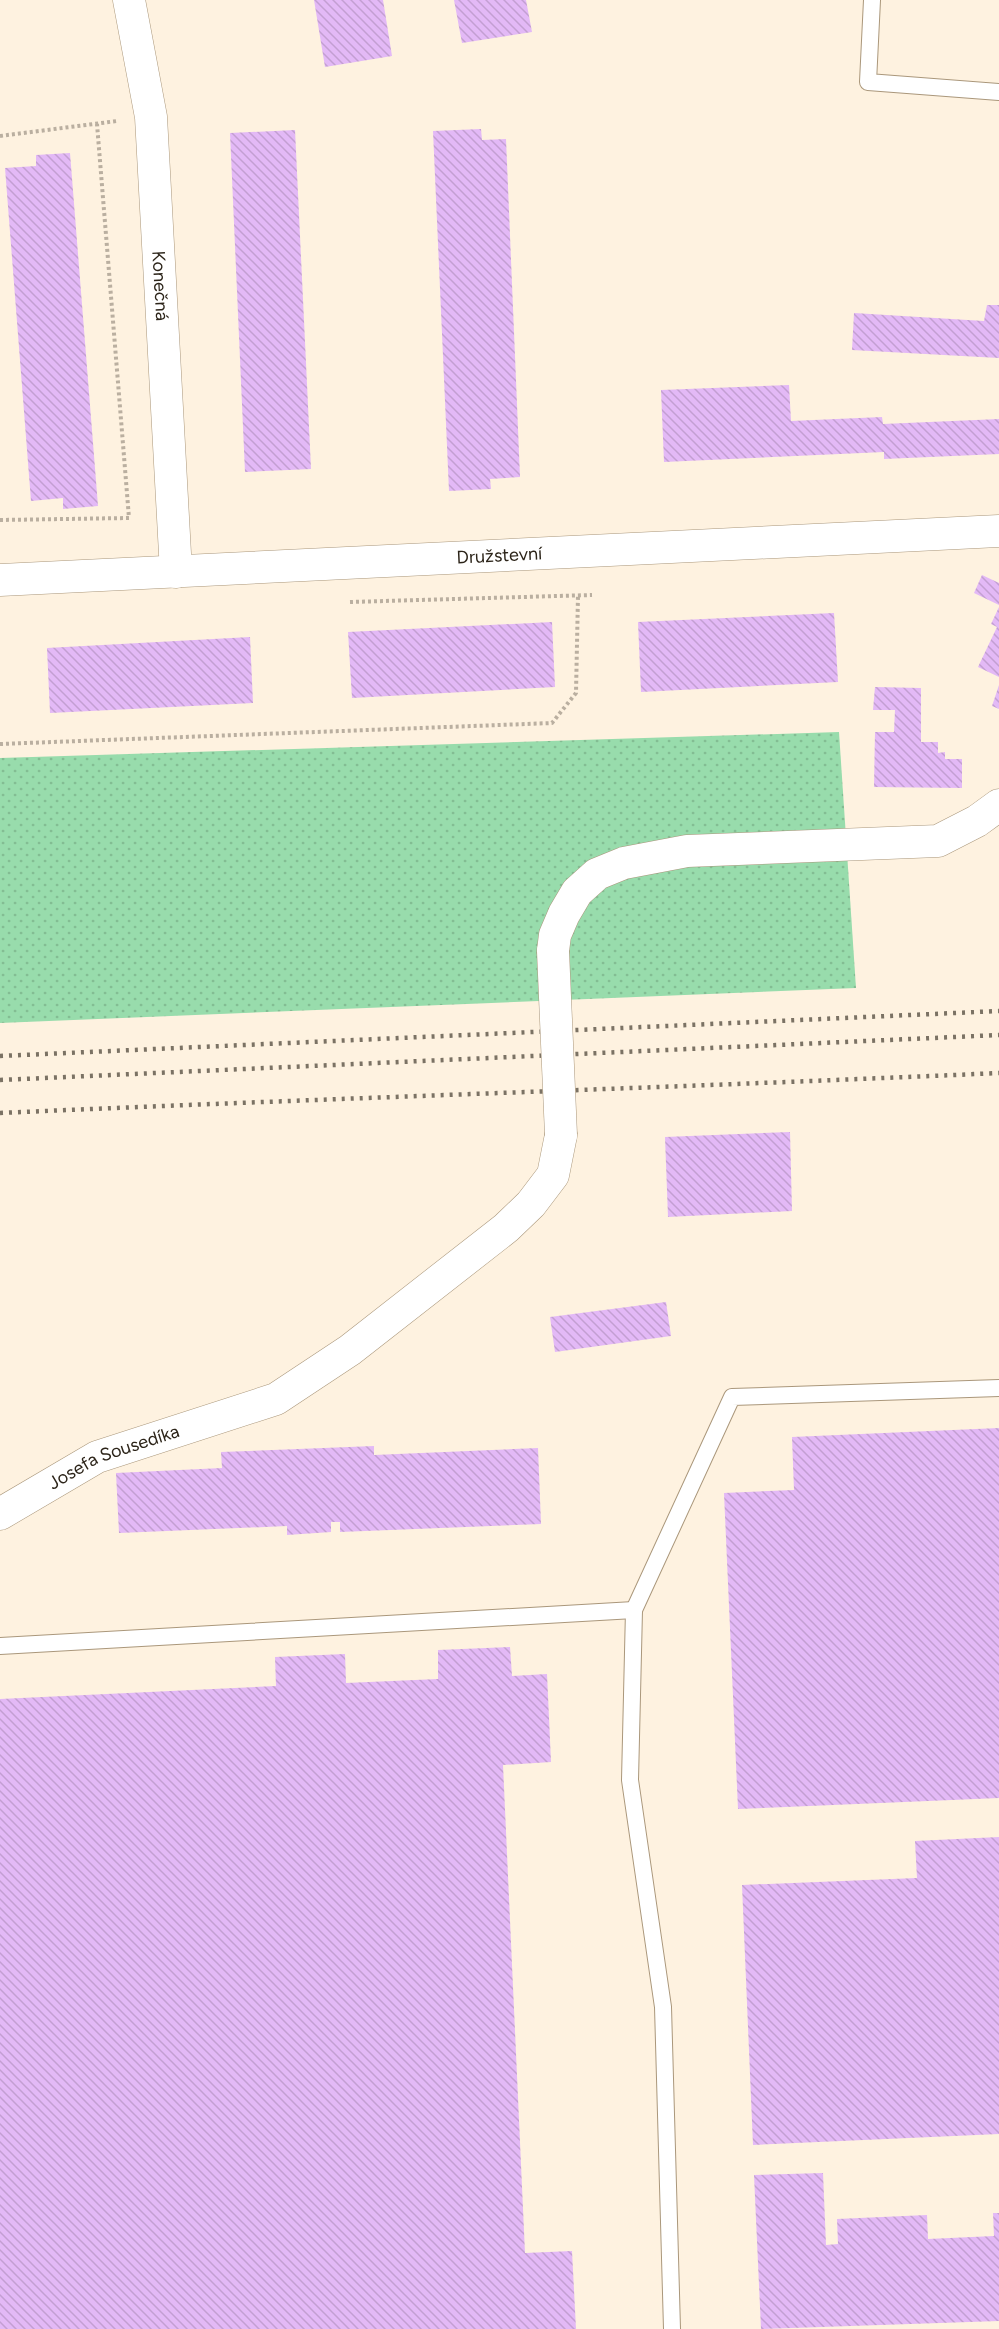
<svg xmlns="http://www.w3.org/2000/svg" width="999" height="2329" font-family="Figtree,sans-serif">
	<defs>
		<pattern id="grass-dots" width="8" height="8" patternUnits="userSpaceOnUse" patternTransform="scale(1.5)"><rect width="8" height="8" fill="#98dcac"/><path d="M2 2h.1M6 6h.1" fill="none" stroke="#83bd93" stroke-width="1.8" stroke-linecap="round"/></pattern>
		<pattern id="building-back-hatch" width="6" height="6" patternUnits="userSpaceOnUse" patternTransform="scale(1.5)"><rect width="6" height="6" fill="#e3b9f6"/><path d="M-1 5l2 2M0 0l6 6M5-1l2 2" fill="none" stroke="#c39fd2"/></pattern>
	</defs>
	<rect width="100%" height="100%" fill="#fef2e0"/>
	<path fill="url(#grass-dots)" d="M839,732L856,988L0,1023V758Z"/>
	<g fill="url(#building-back-hatch)">
		<path d="M314,0H383L392,56L325,67Z"/>
		<path d="M454,0H526L532,32L462,43Z"/>
		<path d="M481,129L482,140L506,139L520,477L490,479L491,489L449,491L433,131Z"/>
		<path d="M295,130L311,469L245,472L230,133Z"/>
		<path d="M70,153L98,506L63,509V498L31,501L5,168L36,166V155Z"/>
		<path d="M987,305H999V358L852,350L854,313L984,321Z"/>
		<path d="M789,385L791,421L882,417L883,424L999,419V454L884,459V452L664,462L661,390Z"/>
		<path d="M982,575L999,583V605L974,593Z"/>
		<path d="M999,607V677L978,667L997,627L991,624Z"/>
		<path d="M834,613L838,682L641,692L638,622Z"/>
		<path d="M552,622L555,687L352,698L348,632Z"/>
		<path d="M250,637L253,703L50,713L47,648Z"/>
		<path d="M999,685V709L992,706Z"/>
		<path d="M875,687L921,688V742H938V753L945,752V759H962V788L874,787L875,732H894L895,710H873Z"/>
		<path d="M790,1132L792,1211L668,1217L665,1137Z"/>
		<path d="M666,1302L671,1336L555,1352L550,1317Z"/>
		<path d="M999,1428V1798L738,1809L724,1493L794,1490L792,1437Z"/>
		<path d="M374,1446V1455L538,1448L541,1524L340,1532V1522H331V1532L287,1535V1526L119,1533L116,1473L222,1468L221,1452Z"/>
		<path d="M510,1647L512,1676L547,1674L551,1762L503,1765L525,2253L572,2251L576,2329H0V1699L276,1686L275,1657L345,1654L346,1683L438,1679V1650Z"/>
		<path d="M999,1837V2134L753,2145L742,1885L917,1878L915,1841Z"/>
		<path d="M823,2173L826,2245L838,2244L837,2219L927,2215L928,2239L994,2236L993,2213H999V2321L761,2329L754,2175Z"/>
	</g>
	<g fill="none" stroke-linecap="round" stroke-linejoin="round">
		<g stroke="#aa977b" stroke-width="18">
			<g id="lane">
				<path d="M872,0L868,82L999,92"/>
				<path d="M0,1646L634,1610"/>
				<path d="M672,2329L663,2007L630,1780L634,1610L732,1397L999,1388"/>
			</g>
		</g>
		<g stroke="#aa977b" stroke-width="33">
			<g id="street">
				<path id="s1" d="M129,0L151,117L176,572"/>
				<path id="s2" d="M0,580L999,531"/>
				<path d="M553,951L555,935L564,914L577,892L597,874L624,863L687,851L938,841L977,821L999,805"/>
				<path id="s3" d="M0,1514L97,1457L276,1399L350,1350L506,1228L531,1204L553,1175L561,1135"/>
			</g>
		</g>
		<g stroke="#baafa0" stroke-width="4" stroke-dasharray="3 3" stroke-linecap="butt">
			<path d="M0,136L117,121"/>
			<path d="M0,520L129,518L97,124"/>
			<path d="M350,602L592,595"/>
			<path d="M0,744L552,723L576,693L578,595"/>
		</g>
		<use href="#lane" stroke="#fff" stroke-width="16"/>
		<use href="#street" stroke="#fff" stroke-width="32"/>
		<g stroke="#7b7264" stroke-width="4.5" stroke-dasharray="3 6" stroke-linecap="butt">
			<path d="M0,1056L999,1011"/>
			<path d="M0,1080L999,1035"/>
			<path d="M0,1113C333,1098 666,1088 999,1073"/>
		</g>
		<g stroke="#aa977b" stroke-width="33" stroke-linecap="butt">
			<path id="street-bridge" d="M553,951L561,1135"/>
		</g>
		<use href="#street-bridge" stroke="#fff" stroke-width="32"/>
	</g>
	<g text-anchor="middle" dominant-baseline="central" stroke-width="4.5" stroke-linejoin="round" paint-order="stroke">
		<g font-size="18" fill="#2c2419" stroke="#fff">
			<text stroke="none"><textPath href="#s1" startOffset="288">Konečná</textPath></text>
			<text stroke="none"><textPath href="#s2" startOffset="500">Družstevní</textPath></text>
			<text stroke="none"><textPath href="#s3" startOffset="128">Josefa Sousedíka</textPath></text>
		</g>
	</g>
</svg>
